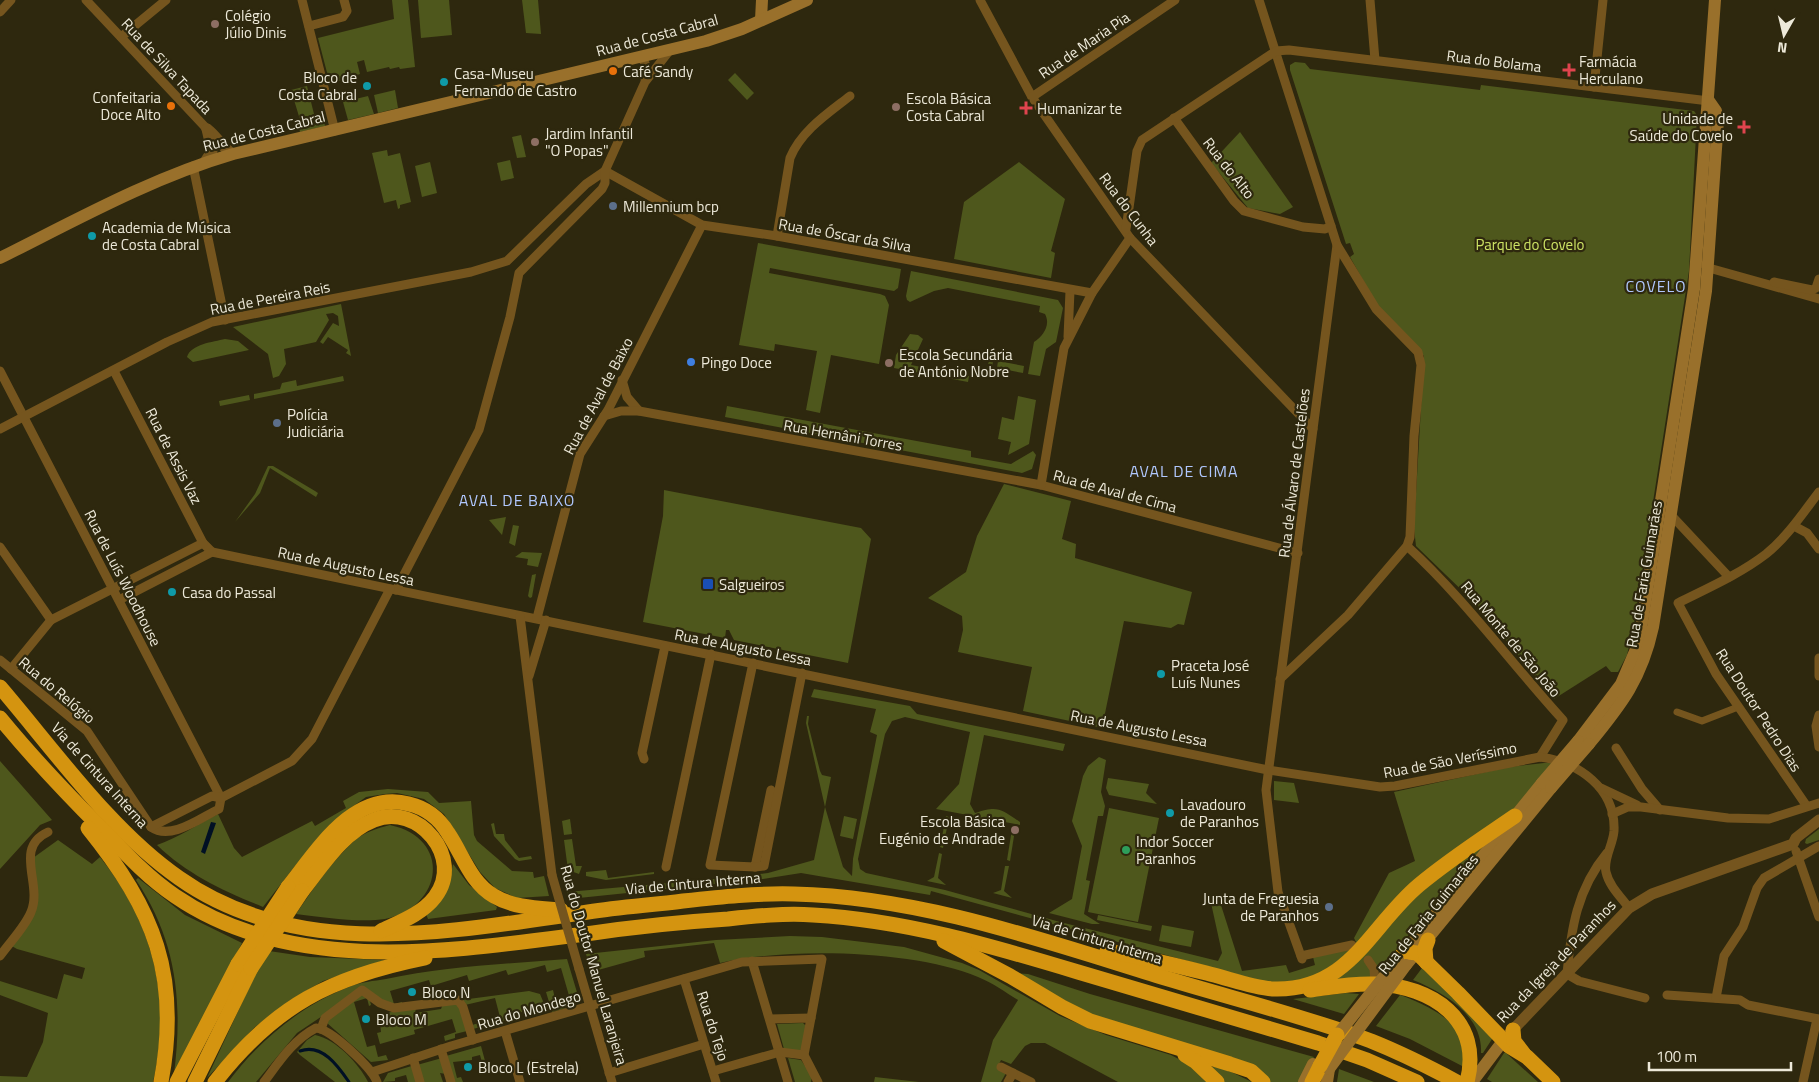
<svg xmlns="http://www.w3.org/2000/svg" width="1819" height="1082" font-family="'Titillium Web',sans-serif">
	<rect width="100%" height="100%" fill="#2e280e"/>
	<g fill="#4e571c">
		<path d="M392,0H408L415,67L400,69L399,67L390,69L389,67L367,72L364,60L357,62L360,74L330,84L318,38L394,19Z"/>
		<path d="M418,0H449L452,35L421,38Z"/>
		<path d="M522,0H538L541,34L526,33Z"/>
		<path d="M1295,62L1305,63L1310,69L1480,90L1481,85L1694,111L1697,115L1689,271L1634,624L1627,655L1618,672H1611L1606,666L1554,699L1476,604L1416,546L1414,528L1424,356L1377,305L1350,257L1354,254L1350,243L1346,244L1290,70V65Z"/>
		<path d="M735,73L754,93L747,100L728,80Z"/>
		<path d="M307,86L314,114L323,117L325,126L300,132L298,124L301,123L291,90Z"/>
		<path d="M395,90L398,108L378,113L374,95Z"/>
		<path d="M368,96L374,114L348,120L343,102Z"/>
		<path d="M1240,132L1293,207L1280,214L1248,208L1211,163Z"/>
		<path d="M521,135L526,157L517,158L512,137Z"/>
		<path d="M387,150L388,156L400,153L411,202L400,205V208L398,209L396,200L384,203L372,153Z"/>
		<path d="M510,160L514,178L501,181L497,163Z"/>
		<path d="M430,162L437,193L422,197L415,166Z"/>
		<path d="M1019,162L1065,199L1051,251L1055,253L1051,278L954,259L964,202Z"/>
		<path d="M758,243L901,269L898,288L894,291L770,268L769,273L880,294L885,296L889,305L879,364L831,355L820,413L806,410L817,351L775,344L774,351L739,345Z"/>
		<path d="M911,271L1058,300L1063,308L1056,342L1046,349L1040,376L1028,374L1034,342C1043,336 1051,325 1045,314L1039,312L1040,306L948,288L934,291L910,302L907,300L906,296Z"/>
		<path d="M341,304L351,356L346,353L348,350L328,337L323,344L320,342L333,323L339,326L338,316L333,313L326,314L329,320L316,342L284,349L286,364L279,376L273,378L268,354L233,327Z"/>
		<path d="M910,334L918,335L923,339L911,365L969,376L968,382L894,368L896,355Z"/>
		<path d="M225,339L238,341L249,350L193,362L187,357C191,344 213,342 225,339Z"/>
		<path d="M989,360L993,361L991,375L976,373L977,369L987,370Z"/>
		<path d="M998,361L1024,366L1023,373L997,368Z"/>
		<path d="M343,376L344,381L254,399V394L280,389L282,383L296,380L297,386Z"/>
		<path d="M249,395L250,400L220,406L219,401Z"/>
		<path d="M1018,396L1036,400L1029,444L1008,455L1011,442L998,439L1002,417L1014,420Z"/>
		<path d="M727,406L971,451V457L1011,464L1033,451L1036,455L1032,469L1022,473L725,417Z"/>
		<path d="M268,466H273L315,491L318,493L316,497L270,468L260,493L235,522L255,494Z"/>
		<path d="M1004,484L1071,501L1062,539L1076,544L1075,558L1192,592L1184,625L1178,624L1171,628L1124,621L1103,723L1098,727L1023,711L1032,667L958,652L963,630L962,616L928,598L966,572L977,536Z"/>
		<path d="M664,490L861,528L871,539L848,663L734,640L729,630H726L725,638L643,622L663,516Z"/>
		<path d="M506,517L502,535L489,520Z"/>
		<path d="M513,525L519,526L515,546L509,543Z"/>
		<path d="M522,552L542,553L538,567L527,565L528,559L515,557Z"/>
		<path d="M536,574L532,597L530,598L528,596L532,575Z"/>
		<path d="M814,689L910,706L917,714L1065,744L1063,751L984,735L970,804L975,813C998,805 1001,809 1020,822V825L936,809L959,784L970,732L905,717L892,721L885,734L858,859L860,869L866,873L945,890L1060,922L1218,961L1222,953L1211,903L1220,902L1242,971L1286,965L1289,973L1315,965L1313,957L1349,949L1356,942L1354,938L1389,873L1415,861L1394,792L1509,767L1553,762L1515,808L1350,953L1314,977L1276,985L931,891L930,895L801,873L763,879L569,899L567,892L725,878L768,873L814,860L825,807L806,723L807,716H809L808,724L820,771L822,775L831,777L825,807L843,867L852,876L853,859L877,735L870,732L876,709L811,697Z"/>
		<path d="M1099,757L1106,760L1101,792L1105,806L1103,816H1098L1086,880L1090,881L1084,914L1100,924H1092L1049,913L1072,899L1082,846L1072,821L1083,776L1088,766Z"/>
		<path d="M0,761L52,820L40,825L0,869Z"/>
		<path d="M1108,778L1149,784L1146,793L1157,804L1109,795L1106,788Z"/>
		<path d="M1274,781L1294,783L1299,803L1274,800Z"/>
		<path d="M388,789L428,792L439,803L471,801L474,835L477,841L512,871L533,872L534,878L544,876L549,896L517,898L495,888L480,872L444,814L424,799L397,793L385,794L366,797L348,810L295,866L263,907C224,891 188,875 157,845C178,838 198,824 218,814L234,848L242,857L312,821L315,826L346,808L343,801L359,792Z"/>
		<path d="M1109,808L1159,818L1138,922L1088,912Z"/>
		<path d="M844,816L857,819L853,839L840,836Z"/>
		<path d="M946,816L949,817L943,848L940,847Z"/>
		<path d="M570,819L572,834L564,835L562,821Z"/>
		<path d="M494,823L496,834H504L505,840L519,858L531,856L532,859L519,861L515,859L494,836L491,824Z"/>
		<path d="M390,825C452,838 444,907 385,919C360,923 321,917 296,914C313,889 332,861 355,840C365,832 378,828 390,825Z"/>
		<path d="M1012,829L1015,830L1010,861L1007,860Z"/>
		<path d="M1819,829V840L1807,844L1805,843L1806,839Z"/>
		<path d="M572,839L576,866H582L579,874L568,870L564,840Z"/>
		<path d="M58,840L92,864L100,857C154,925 172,998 153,1082H0V1076L27,1077L43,1042L48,1013L0,995V981L57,999L64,974L82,979L85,968L17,949L10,945L32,915L33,858Z"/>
		<path d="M1479,846L1482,848L1378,971L1371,970L1372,978L1327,980L1414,898Z"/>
		<path d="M939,853L942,854L938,878L946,885L927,881L934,877Z"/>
		<path d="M453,864L469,885L497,907L496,910L428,919L426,914L448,887Z"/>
		<path d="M1005,866H1009L1004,891L1012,898L993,893L1001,890Z"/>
		<path d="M606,870L608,878L654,872V874L606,880L586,876V872Z"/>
		<path d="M138,878L185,915L242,943L174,1074C183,1003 177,941 136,880Z"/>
		<path d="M1098,915L1152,926L1151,931L1097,920Z"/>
		<path d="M1162,925L1194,931L1191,947L1159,941Z"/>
		<path d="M790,936L822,937L904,947L962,963L979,970L1060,1016L1106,1035L1171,1055L1186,1063L1207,1082H1118L1045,1043H1031L1025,1046L1011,1064L1001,1060L997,1068L1006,1073L1001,1082H981L993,1040L1018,1000C1005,992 993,983 978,977C914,950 788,947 720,963L714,943L644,951L645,957L591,972L586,954L716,940Z"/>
		<path d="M269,951L310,957L385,960L323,981L289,1001L255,1027L207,1078L254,977Z"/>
		<path d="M567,959L579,999L575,1006L552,1012L546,992L553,990L556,1003L570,999L561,968L547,972L545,965L508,975L506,970L469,981L467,975L431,986L429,980L390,991L394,1004L402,1002V1004L390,1005L364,988L297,1033L256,1082H228C258,1042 301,1005 349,987C360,982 374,981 386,979C445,966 507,964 567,959Z"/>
		<path d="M1422,968L1494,1036L1483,1053H1481C1483,1015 1443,992 1413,980Z"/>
		<path d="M1013,973L1028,974L1090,994L1314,1057L1299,1082H1267L1113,1026Z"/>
		<path d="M529,991L540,994L545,1006L511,1015V1019L473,1029L472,1025L500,1017L495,998L465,1005L461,1000Z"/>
		<path d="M360,993L369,996L371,1005L369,1006L367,998L354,1002L367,1047L375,1045L378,1057L386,1055L388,1060L371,1062L327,1023L328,1018Z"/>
		<path d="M1346,993L1359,994L1344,1014L1293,999Z"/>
		<path d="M1400,995C1420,1002 1454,1017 1461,1039C1464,1048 1463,1058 1464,1067L1410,1039L1376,1026Z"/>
		<path d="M458,1003L467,1031L455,1034V1038L445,1041L444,1036L456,1032L452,1019L414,1030L415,1034L380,1044L377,1033L381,1032L379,1014L416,1008L415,1013L441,1009L443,1004Z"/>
		<path d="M803,1023L806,1026L802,1051L784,1049L777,1024Z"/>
		<path d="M315,1035C336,1039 359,1064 368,1082H335L300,1055L297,1052L307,1040Z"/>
		<path d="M481,1046L488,1072L480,1074L479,1072L484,1070L480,1055L472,1057V1060L453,1062L457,1078L461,1077L463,1082H454L446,1056Z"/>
		<path d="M1504,1053H1506L1538,1082H1492L1487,1079Z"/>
		<path d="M442,1058L446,1074L440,1073L443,1082H422L417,1065Z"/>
		<path d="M788,1058L801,1060L812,1076L811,1082H795Z"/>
		<path d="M415,1065L420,1082H408L406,1075L395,1078V1081L383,1082L388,1073Z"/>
		<path d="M1207,1066L1223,1068L1252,1082H1221Z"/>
		<path d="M1339,1069L1374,1082H1337Z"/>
		<path d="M875,1077L919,1082H874Z"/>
	</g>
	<path fill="#001024" d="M211,822L216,823L205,854L201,852Z"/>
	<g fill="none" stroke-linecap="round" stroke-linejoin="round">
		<path stroke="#001024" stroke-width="3" d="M300,1051C322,1043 338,1066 349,1082"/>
		<path stroke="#75551e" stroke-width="7" d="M1677,712L1702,721L1738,707"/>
		<g stroke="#75551e" stroke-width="9">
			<path d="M86,0L207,129"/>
			<path d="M302,0L335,131"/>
			<path d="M980,0L1032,97L1130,238L1313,429"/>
			<path d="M1259,0L1337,245L1266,790L1278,892L1302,959"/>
			<path d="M1370,0L1375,60"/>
			<path d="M0,12L11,0"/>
			<path d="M309,26L343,17L347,11L344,0"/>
			<path d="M121,37L166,0"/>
			<path d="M640,57C648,64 646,69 645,79"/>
			<path d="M1594,87L1603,0"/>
			<path d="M1032,97L1175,0"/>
			<path d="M1174,118L1234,201L1244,211L1303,227L1325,229L1331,226"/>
			<path d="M193,166L225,320"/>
			<path d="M1126,229L1137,151L1142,140L1276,51L1289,50L1709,101"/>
			<path d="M777,236L790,158C801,131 827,114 850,96"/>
			<path d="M1705,265L1709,268L1819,299"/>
			<path d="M1774,282L1812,290L1816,288L1819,279"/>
			<path d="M1068,337L1070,291"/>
			<path d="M0,371L221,798"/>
			<path d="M114,371L203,543L212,552"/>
			<path d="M622,380L627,397L639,411"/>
			<path d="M604,416L621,411H639L1041,485L1298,553"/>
			<path d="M0,429L167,342L212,322L471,272L507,261L586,184L605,171L702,225L777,236L1092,293"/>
			<path d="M1041,485L1064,348L1092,293L1130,238"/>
			<path d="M1671,515L1729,577"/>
			<path d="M1794,526L1807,533L1819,549"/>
			<path d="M1407,546C1465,599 1510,662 1563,720L1540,757"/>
			<path d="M0,547L51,620"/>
			<path d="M212,552L1268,770L1380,787L1395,786L1540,757C1578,762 1616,788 1614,831C1613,845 1603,859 1606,872C1609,886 1621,897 1629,908"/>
			<path d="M396,590L479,430L510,317L519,273L602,189L605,183V171L645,82L670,50"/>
			<path d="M119,600L212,552"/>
			<path d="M520,616L552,875"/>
			<path d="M537,618L580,454L608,410L702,225"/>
			<path d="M1819,658V676"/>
			<path d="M0,660L87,731L151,827C171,841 200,818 219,809L221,798"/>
			<path d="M753,663L710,865L755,867L771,790"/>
			<path d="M11,669L51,620L203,543"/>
			<path d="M529,676L546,620"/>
			<path d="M1280,679L1348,615L1407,546L1410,537L1414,436L1421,365L1418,352L1376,309L1337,245"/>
			<path d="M1819,715L1816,726L1819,747"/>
			<path d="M1616,748L1642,789L1660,810"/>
			<path d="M644,759L642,753L665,646"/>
			<path d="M1601,788L1637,805"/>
			<path d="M1806,805L1716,674L1678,603C1708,588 1740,574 1766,554C1787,537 1803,513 1819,492"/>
			<path d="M1612,814L1628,807H1641L1728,818L1769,819L1819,803"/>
			<path d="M151,827L212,796L221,798L292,761L312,739L390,589"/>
			<path d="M1796,851L1819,917"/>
			<path d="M1607,853C1577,889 1571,929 1567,974L1579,981L1645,998"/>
			<path d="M666,867L711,654"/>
			<path d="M755,867L764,866L802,673"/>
			<path d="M0,956C10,942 25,927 31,912C43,884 13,848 48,832"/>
			<path d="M1301,956L1352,945"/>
			<path d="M1368,960L1374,969L1375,984"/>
			<path d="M752,961L788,1082"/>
			<path d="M579,969L612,1082"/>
			<path d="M684,979L716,1082"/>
			<path d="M1667,995L1740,1000L1748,1005L1819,1019"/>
			<path d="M1716,998L1724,956L1743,927L1757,888L1764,878L1819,846"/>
			<path d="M770,1019L811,1018L804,1055"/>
			<path d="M321,1029L325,1018L362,990L380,1003L394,1008L458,1000L463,1007L473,1040"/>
			<path d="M505,1031L520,1082"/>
			<path d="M441,1049L451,1082"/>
			<path d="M413,1058L420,1082"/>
			<path d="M1001,1067L1031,1082"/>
			<path d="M713,1071L780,1052L804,1055L818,1082"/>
			<path d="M372,1072L451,1046L742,962L822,959L811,1018"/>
			<path d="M609,1073L704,1044"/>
			<path d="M264,1082C279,1062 293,1040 316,1028C331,1029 372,1068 377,1082"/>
			<path d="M1008,1082L1013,1073"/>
			<path d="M1803,1082L1817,1019"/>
		</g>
		<g stroke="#75551e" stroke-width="11">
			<path d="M207,129C217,136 223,149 233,154"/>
			<path d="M205,162L212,151L207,129"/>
			<path d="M1507,1036L1629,908L1652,894L1793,844L1796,838L1819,820"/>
		</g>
		<g stroke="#99702b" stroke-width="12">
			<path d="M761,20L762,0"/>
			<path d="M0,258C76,220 151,178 233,154L706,41L742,29L807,0"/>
			<path d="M1578,741L1621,684L1639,642L1694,289L1715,0"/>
			<path d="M1589,744C1622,704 1642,678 1653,627L1706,291L1718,120L1716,111L1709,101"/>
			<path d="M1400,958L1542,783"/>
			<path d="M1406,965L1551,788"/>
			<path d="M1304,1082L1313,1064"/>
			<path d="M1327,1082L1329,1069"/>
			<path d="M1472,1082L1503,1041"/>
		</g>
		<g stroke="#d49410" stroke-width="15">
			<path d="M0,687C54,750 111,831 179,878C299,963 453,931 588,912C620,907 652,905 683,901C720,897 757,893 794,894C922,897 1044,941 1165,978C1234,999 1304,1016 1371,1041C1401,1053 1429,1067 1457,1082"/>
			<path d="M0,718C32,757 66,793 102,829C125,853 148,878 175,896C293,977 453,951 586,934C633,927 680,922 728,919C756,916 785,913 813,915C904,920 992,946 1078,972C1158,996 1238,1019 1318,1043L1367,1060L1417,1082"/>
			<path d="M88,828C154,910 181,976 161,1082"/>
			<path d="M288,887C317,851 354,789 409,804C426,808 439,818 448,833C463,855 470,882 494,896C514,908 539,908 561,910"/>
			<path d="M302,891C322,866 343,832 374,820C418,802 465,858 435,897C422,914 400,922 381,931"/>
			<path d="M944,941L1010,976L1062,1007L1090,1021L1230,1064L1251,1071L1263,1082"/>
			<path d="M1107,951C1143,957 1178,966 1214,975C1233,980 1254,988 1274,989C1350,991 1370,926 1419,885C1450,859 1483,838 1515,816"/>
			<path d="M1402,955L1408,952L1417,953L1458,993L1509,1046L1527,1057L1553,1082"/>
			<path d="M1426,962L1425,948L1428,940"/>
			<path d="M1310,990C1332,987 1353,983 1375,984C1432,986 1483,1020 1467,1082"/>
			<path d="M1513,1030L1514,1041L1524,1054"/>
			<path d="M1185,1055L1196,1062L1217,1082"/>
			<path d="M177,1082L238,964"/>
			<path d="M195,1082L251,968"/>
			<path d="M215,1082C275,1005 331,977 425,958"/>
			<path d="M1312,1082L1320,1066"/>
		</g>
		<path stroke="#75551e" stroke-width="9" d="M552,875L579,969"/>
		<g stroke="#99702b" stroke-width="12">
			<path d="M1542,783L1578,741"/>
			<path d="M1551,788L1589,744"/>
			<path d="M1331,1043L1398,959"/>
			<path d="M1329,1069L1406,965"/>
		</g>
		<g stroke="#d49410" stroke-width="15">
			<path d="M238,964L288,887"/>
			<path d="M251,968L302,891"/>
			<path d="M1320,1066L1337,1035"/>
		</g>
	</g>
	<g fill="#8d6e63" stroke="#2e280e" stroke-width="2">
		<circle cx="215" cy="24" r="5"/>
		<circle cx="896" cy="107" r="5"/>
		<circle cx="535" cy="142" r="5"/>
		<circle cx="889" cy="363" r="5"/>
		<circle cx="1015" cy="830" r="5"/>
	</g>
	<g fill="#e0444e" stroke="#2e280e" stroke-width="2">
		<path d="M1566.5 62.5h5v5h5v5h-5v5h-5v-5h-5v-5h5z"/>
		<path d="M1023.5 100.5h5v5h5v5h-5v5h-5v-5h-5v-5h5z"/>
		<path d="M1741.5 119.5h5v5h5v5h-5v5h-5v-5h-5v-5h5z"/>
	</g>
	<g fill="#e8710a" stroke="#2e280e" stroke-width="2">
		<circle cx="613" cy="71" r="5"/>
		<circle cx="171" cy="106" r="5"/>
	</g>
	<g fill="#0f9aa8" stroke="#2e280e" stroke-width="2">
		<circle cx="444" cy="82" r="5"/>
		<circle cx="367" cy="86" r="5"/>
		<circle cx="92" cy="236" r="5"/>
		<circle cx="172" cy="592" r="5"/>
		<circle cx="1161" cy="674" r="5"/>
		<circle cx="1170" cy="813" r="5"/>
		<circle cx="412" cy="992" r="5"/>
		<circle cx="366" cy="1019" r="5"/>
		<circle cx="468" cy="1067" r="5"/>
	</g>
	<g fill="#5c6f8a" stroke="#2e280e" stroke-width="2">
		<circle cx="613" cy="206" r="5"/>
		<circle cx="277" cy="423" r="5"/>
		<circle cx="1329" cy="907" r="5"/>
	</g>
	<circle fill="#3f7fe0" stroke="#2e280e" stroke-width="2" cx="691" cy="362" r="5"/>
	<rect fill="#1a4fb4" stroke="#2e280e" stroke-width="2" x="702" y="578" width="12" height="12" rx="2.5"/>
	<circle fill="#2e9e5b" stroke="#2e280e" stroke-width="2" cx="1126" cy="850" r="5"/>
	<g text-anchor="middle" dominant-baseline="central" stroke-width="4.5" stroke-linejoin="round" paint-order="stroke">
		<g font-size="15" fill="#ede9d9" stroke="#2e280e" text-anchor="start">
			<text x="225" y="15">Colégio<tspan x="225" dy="17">Júlio Dinis</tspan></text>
			<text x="1579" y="61">Farmácia<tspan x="1579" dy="17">Herculano</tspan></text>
			<text x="623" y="71">Café Sandy</text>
			<text x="454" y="73">Casa-Museu<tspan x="454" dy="17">Fernando de Castro</tspan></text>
			<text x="357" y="77" text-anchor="end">Bloco de<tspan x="357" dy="17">Costa Cabral</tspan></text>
			<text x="161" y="97" text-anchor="end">Confeitaria<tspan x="161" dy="17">Doce Alto</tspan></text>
			<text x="906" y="98">Escola Básica<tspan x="906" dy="17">Costa Cabral</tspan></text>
			<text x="1037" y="108">Humanizar te</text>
			<text x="1733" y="118" text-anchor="end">Unidade de<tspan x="1733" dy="17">Saúde do Covelo</tspan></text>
			<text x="545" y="133">Jardim Infantil<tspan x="545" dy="17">"O Popas"</tspan></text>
			<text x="623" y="206">Millennium bcp</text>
			<text x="102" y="227">Academia de Música<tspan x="102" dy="17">de Costa Cabral</tspan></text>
			<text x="899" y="354">Escola Secundária<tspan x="899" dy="17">de António Nobre</tspan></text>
			<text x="701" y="362">Pingo Doce</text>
			<text x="287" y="414">Polícia<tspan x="287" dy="17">Judiciária</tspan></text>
			<text x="719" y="584">Salgueiros</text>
			<text x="182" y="592">Casa do Passal</text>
			<text x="1171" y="665">Praceta José<tspan x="1171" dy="17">Luís Nunes</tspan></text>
			<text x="1180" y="804">Lavadouro<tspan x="1180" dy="17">de Paranhos</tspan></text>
			<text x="1005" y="821" text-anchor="end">Escola Básica<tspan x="1005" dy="17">Eugénio de Andrade</tspan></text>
			<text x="1136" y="841">Indor Soccer<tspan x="1136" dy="17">Paranhos</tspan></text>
			<text x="1319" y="898" text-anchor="end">Junta de Freguesia<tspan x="1319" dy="17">de Paranhos</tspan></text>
			<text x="422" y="992">Bloco N</text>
			<text x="376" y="1019">Bloco M</text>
			<text x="478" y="1067">Bloco L (Estrela)</text>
		</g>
		<g font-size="15" fill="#ede9d9" stroke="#2e280e">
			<text transform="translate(657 35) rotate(-15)">Rua de Costa Cabral</text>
			<text transform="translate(1084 45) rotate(-34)">Rua de Maria Pia</text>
			<text transform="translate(1494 61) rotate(7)">Rua do Bolama</text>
			<text transform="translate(167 66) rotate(47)">Rua de Silva Tapada</text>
			<text transform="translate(264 131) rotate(-14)">Rua de Costa Cabral</text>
			<text transform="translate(1229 168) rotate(52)">Rua do Alto</text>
			<text transform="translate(1129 209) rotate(53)">Rua do Cunha</text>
			<text transform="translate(845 235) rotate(10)">Rua de Óscar da Silva</text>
			<text transform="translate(270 298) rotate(-11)">Rua de Pereira Reis</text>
			<text transform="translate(598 396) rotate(-62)">Rua de Aval de Baixo</text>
			<text transform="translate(843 435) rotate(10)">Rua Hernâni Torres</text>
			<text transform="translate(174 456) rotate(63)">Rua de Assis Vaz</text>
			<text transform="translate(1294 473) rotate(-83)">Rua de Álvaro de Castelões</text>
			<text transform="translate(1115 491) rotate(15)">Rua de Aval de Cima</text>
			<text transform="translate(346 566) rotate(12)">Rua de Augusto Lessa</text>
			<text transform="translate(1644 574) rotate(-80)">Rua de Faria Guimarães</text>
			<text transform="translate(123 578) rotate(63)">Rua de Luís Woodhouse</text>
			<text transform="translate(1511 639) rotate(50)">Rua Monte de São João</text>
			<text transform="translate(743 647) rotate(11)">Rua de Augusto Lessa</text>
			<text transform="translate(57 690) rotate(40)">Rua do Relógio</text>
			<text transform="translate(1759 710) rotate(57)">Rua Doutor Pedro Dias</text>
			<text transform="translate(1139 728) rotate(11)">Rua de Augusto Lessa</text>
			<text transform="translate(1450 760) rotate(-11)">Rua de São Veríssimo</text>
			<text transform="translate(100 775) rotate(48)">Via de Cintura Interna</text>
			<text transform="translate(693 883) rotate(-5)">Via de Cintura Interna</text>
			<text transform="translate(1428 914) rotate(-51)">Rua de Faria Guimarães</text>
			<text transform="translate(1097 939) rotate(17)">Via de Cintura Interna</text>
			<text transform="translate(1556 961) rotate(-46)">Rua da Igreja de Paranhos</text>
			<text transform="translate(594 965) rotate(74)">Rua do Doutor Manuel Laranjeira</text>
			<text transform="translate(529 1010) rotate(-16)">Rua do Mondego</text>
			<text transform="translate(713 1026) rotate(72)">Rua do Tejo</text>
		</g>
		<g font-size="15" fill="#cce264" stroke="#2e280e">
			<text x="1530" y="244">Parque do Covelo</text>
		</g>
		<g font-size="16" letter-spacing="1" fill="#b0c7fd" stroke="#2e280e">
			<text x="1656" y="286">COVELO</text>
			<text x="1184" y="471">AVAL DE CIMA</text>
			<text x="517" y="500">AVAL DE BAIXO</text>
		</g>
	</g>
	<g transform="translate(1784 35) rotate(188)" stroke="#2e280e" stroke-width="4" paint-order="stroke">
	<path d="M0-4L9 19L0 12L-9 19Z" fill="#ede9d9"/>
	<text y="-8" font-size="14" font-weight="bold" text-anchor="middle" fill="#ede9d9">N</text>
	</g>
	<path d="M1649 1062v8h142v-8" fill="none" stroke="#ede9d9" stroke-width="2.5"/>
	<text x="1656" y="1062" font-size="15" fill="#ede9d9" stroke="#2e280e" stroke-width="4" paint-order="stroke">100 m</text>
</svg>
